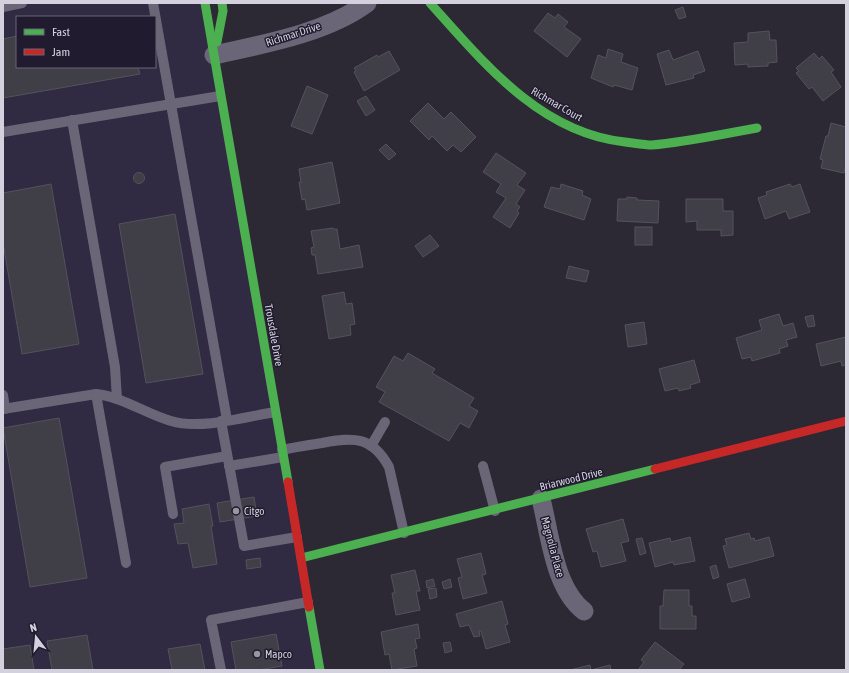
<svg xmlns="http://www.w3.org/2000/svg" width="849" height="673" font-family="'Asap Condensed',sans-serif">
	<rect width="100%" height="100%" fill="#2c2934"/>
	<path fill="#302a42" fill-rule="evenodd" d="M3,3H204L320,670H3ZM17,17H155V67H17Z"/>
	<g fill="#403e46" stroke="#54525c">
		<path d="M683,7L686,17L679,19L675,10Z"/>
		<path d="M548,13L555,18L558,14L568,22L564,27L581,39L567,57L534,31Z"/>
		<path d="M769,31L770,40H776L777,62L768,63V66L748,67V64L735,65L734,43L748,42V33Z"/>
		<path d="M17,36V67H138L140,74L3,98V39Z"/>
		<path d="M608,49L623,54L621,62L638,68L632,90L614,85L613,87L591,78L598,55L606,58Z"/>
		<path d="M669,50L673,60L698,51L705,71L693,75L694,78L666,85L657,54Z"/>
		<path d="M389,51L400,70L364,91L354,72L356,71L354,68L377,55L378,57Z"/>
		<path d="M814,53L819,59L822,56L834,70L831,72L841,87L823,101L812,87L809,89L796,73L799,71L796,68Z"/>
		<path d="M307,86L328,95L312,134L291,126Z"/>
		<path d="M366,96L375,110L366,116L357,101Z"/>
		<path d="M428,103L444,119L451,112L476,137L461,152L453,145L447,151L432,136L429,140L410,121Z"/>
		<path d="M831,123L846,127V165L844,173L821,168L823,160L820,159L826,136H828Z"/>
		<path d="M386,144L396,154L389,160L379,150Z"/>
		<path d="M496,153L526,173L517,185L525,190L516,204L520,207L517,211L519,213L510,228L493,217L506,198L496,192L501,184L483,172Z"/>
		<path d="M332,162L340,203L307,210L305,199L302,200L299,182H301L299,169Z"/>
		<circle cx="139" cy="178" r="5.5"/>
		<path d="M51,184L79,344L22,354L3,243V193Z"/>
		<path d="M561,184L583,191L582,195L591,199L584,220L544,207L551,187L560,189Z"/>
		<path d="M790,184L792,187L800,184L810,212L789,219L786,211L765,219L758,198L767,195L766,192Z"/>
		<path d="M627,197L637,198V200L659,201L658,223L617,221L618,199H627Z"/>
		<path d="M686,199H723V211H733V235L721,236V230H697V221L686,222Z"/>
		<path d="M175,214L203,374L146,383L119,224Z"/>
		<rect x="635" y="227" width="17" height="18"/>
		<path d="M333,228V229H337L340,249L359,245L363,267L318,274L315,255H312L311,248L314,247L311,231Z"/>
		<path d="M430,235L439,246L423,257L415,246Z"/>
		<path d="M569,266L589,271L586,282L566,278Z"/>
		<path d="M344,292L346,304L352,303L355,324L350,325L351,335L329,339L322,296Z"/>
		<path d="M779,314L783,326L793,323L797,337L786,340L788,346L779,349L780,353L752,361L751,357L742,359L736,338L762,330L759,320Z"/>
		<path d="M813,315L815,326L808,327L805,317Z"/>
		<path d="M644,322L647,344L628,347L625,325Z"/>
		<path d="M846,337V365L842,366L841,361L821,366L816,344Z"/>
		<path d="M408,353L435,369L432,373L474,398L469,406L478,411L469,428L460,423L449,441L379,402L385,392L376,387L394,356L403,361Z"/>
		<path d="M694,360L700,382L690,385L691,388L679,391L678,388L665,391L659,369Z"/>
		<path d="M59,418L87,578L30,587L3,428Z"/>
		<path d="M254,497L257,516L220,522L217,503Z"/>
		<path d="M209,504L213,526H211L217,564L193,568L188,543L178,544L174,524L184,523L182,509Z"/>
		<path d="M623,519L629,541L621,543L626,561L601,567L597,551L593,552L586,529Z"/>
		<path d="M749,533L751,539L754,538L755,541L769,537L774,556L729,568L723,546L727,545L725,539Z"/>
		<path d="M690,537L695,561L674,565L673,562L655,567L649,543L670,538L671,542Z"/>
		<path d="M642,538L646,553L640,555L636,539Z"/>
		<path d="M481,553L486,574L482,575L487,593L463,599L458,578L462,577L457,559Z"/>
		<path d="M260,558L261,567L247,569L246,560Z"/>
		<path d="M716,565L719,577L713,579L710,567Z"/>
		<path d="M415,570L420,591H416L420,610L396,615L392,593H395L391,575Z"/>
		<path d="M433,579L435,586L427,588L426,581Z"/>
		<path d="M450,579L452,587L444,589L442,582Z"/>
		<path d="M745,579L750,597L732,602L727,584Z"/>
		<path d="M436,588L437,597L430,599L428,589Z"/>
		<path d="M664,590H689V606H692V616H696V629H660V606H663Z"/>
		<path d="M502,601L508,624L505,625L510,642L486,649L481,631H479L480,636L474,637L469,625L460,627L456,614Z"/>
		<path d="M418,624L420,638L415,639L417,648L414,649L417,666L392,670L389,654L385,655L381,632Z"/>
		<path d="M276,634L282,666L258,670H236L231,642Z"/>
		<path d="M87,635L93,670H52L47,641Z"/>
		<path d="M450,642L452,651L445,653L443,643Z"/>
		<path d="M655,642L684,664L679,670H638L644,662L641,660Z"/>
		<path d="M200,644L205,670H172L168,649Z"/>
		<path d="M30,645L34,670H3V649Z"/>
		<path d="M590,665L591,670L610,665L611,670H570Z"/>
	</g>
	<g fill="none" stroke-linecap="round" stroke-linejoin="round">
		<g stroke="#6b6677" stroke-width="10">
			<path d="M153,3L227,420"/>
			<path d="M3,7L22,3"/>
			<path d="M72,120L115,367L117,399"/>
			<path d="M3,132L220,96"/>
			<path d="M3,395L5,409"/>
			<path d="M3,409L96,394"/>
			<path d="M221,421L244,546L297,537"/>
			<path d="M371,446L385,422"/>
			<path d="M282,450C295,447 309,445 322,443C354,437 372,436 389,467L404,533"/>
			<path d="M229,466L283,457"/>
			<path d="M483,466L495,511"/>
			<path d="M173,514L165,467L227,456"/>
			<path d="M126,563L96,394C123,397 146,414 171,421C201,430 245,417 275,412"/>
			<path d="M221,670L211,620L308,602"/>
		</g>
		<g stroke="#6b6677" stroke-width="19">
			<path d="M214,55C264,44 326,33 367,3"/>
			<path d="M541,499C550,534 554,588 584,611"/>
		</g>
		<g stroke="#4caf50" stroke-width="9">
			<path d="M205,3L288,482"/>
			<path d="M430,3C483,62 540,133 625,142C634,143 644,145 652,145C687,142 722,134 757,128"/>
			<path d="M217,42L223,11L222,3"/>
			<path d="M301,558L655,469"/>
			<path d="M309,607L320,670"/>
		</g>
		<g stroke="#c62828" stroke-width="9">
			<path d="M655,469L846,421"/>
			<path d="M288,482L309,607"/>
		</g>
	</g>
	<g fill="#9996a2" stroke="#201b2e" stroke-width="1.5">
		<circle cx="236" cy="511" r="4"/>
		<circle cx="257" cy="654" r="4"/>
	</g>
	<g text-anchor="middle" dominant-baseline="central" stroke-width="3" stroke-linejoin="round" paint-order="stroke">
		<g font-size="11" fill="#d4d1de" stroke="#201b2e">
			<text transform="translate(293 34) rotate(-18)">Richmar Drive</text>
			<text transform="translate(557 104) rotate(30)">Richmar Court</text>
			<text transform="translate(274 335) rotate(80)">Trousdale Drive</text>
			<text transform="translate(571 479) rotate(-14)">Briarwood Drive</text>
			<text transform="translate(553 547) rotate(75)">Magnolia Place</text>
		</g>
		<g font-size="11" fill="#d4d1de" stroke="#201b2e" text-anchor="start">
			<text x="244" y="511">Citgo</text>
			<text x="265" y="654">Mapco</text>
		</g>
	</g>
	<rect width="849" height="673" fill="none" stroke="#d4d1de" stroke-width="8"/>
	<rect x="16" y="16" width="140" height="52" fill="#201b2e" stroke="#686474"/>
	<rect x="24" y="29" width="20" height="6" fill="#4caf50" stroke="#686474"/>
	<text x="52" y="36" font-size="12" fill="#d4d1de">Fast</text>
	<rect x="24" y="49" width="20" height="6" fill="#c62828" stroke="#686474"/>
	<text x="52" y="56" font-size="12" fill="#d4d1de">Jam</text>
	<g transform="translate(36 637) rotate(344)" stroke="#201b2e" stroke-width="3" paint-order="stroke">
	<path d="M0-3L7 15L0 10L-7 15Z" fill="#d4d1de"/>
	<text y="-6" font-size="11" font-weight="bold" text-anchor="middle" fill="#d4d1de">N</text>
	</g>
</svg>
